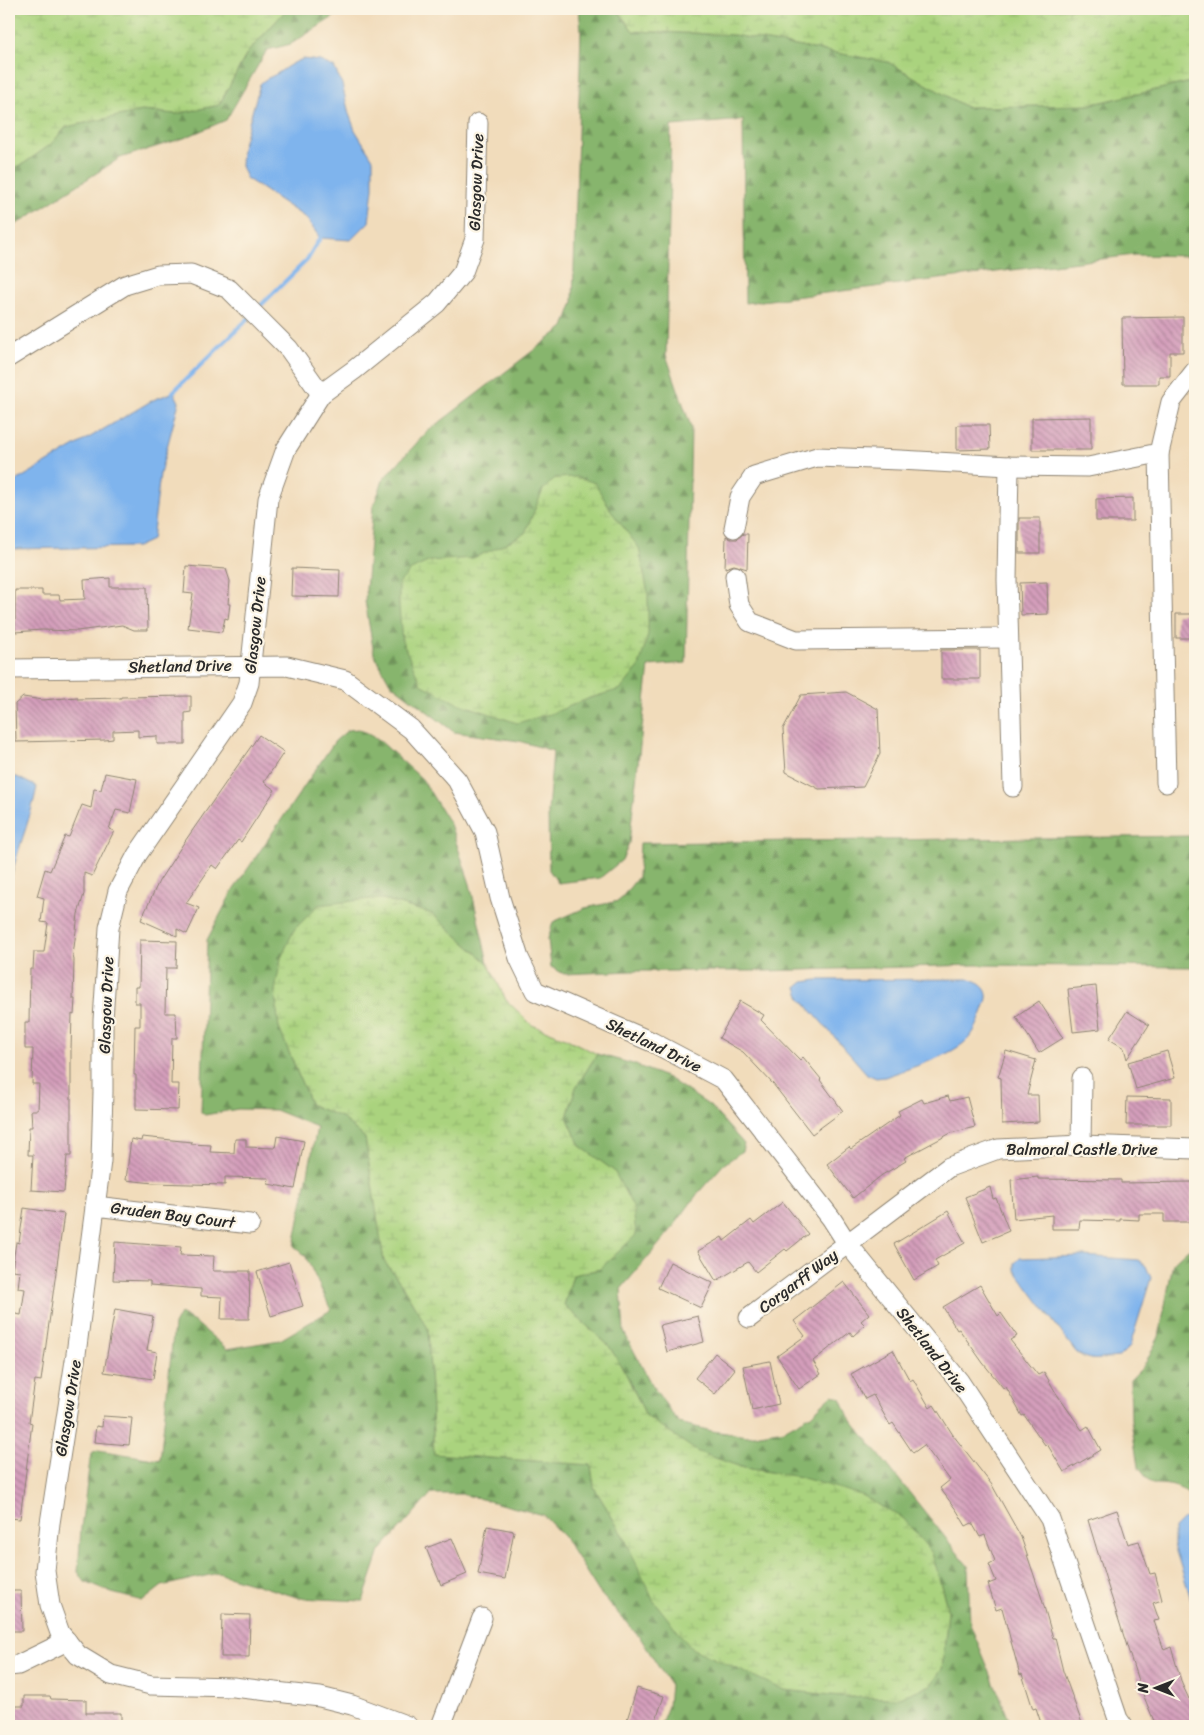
<svg xmlns="http://www.w3.org/2000/svg" width="1204" height="1735" font-family="Sriracha,sans-serif">
	<defs>
		<pattern id="forest-firs" width="22" height="20" patternUnits="userSpaceOnUse" patternTransform="scale(1.25)"><rect width="22" height="20" fill="#87b56d"/><path d="M5 1l3.5 6h-7zM16 11l3.5 6h-7z" fill="#6f935a"/></pattern>
		<pattern id="wetland-marsh" width="20" height="14" patternUnits="userSpaceOnUse" patternTransform="scale(1.25)"><rect width="20" height="14" fill="#aad37e"/><path d="M1 5h8M5 5V1M11 12h8M15 12V8" fill="none" stroke="#92b56d"/></pattern>
		<pattern id="building-back-hatch" width="6" height="6" patternUnits="userSpaceOnUse" patternTransform="scale(1.25)"><rect width="6" height="6" fill="#d49ebb"/><path d="M-1 5l2 2M0 0l6 6M5-1l2 2" fill="none" stroke="#ac8198"/></pattern>
	</defs>
	<rect width="100%" height="100%" fill="#fcf5e5"/>
	<filter id="ink" filterUnits="userSpaceOnUse"><feTurbulence type="fractalNoise" baseFrequency=".02" numOctaves="2"/><feDisplacementMap in="SourceGraphic" scale="10" xChannelSelector="R" yChannelSelector="G"/><feConvolveMatrix kernelMatrix="1 2 1 2 8 2 1 2 1" color-interpolation-filters="sRGB"/></filter>
	<filter id="wash" filterUnits="userSpaceOnUse"><feTurbulence type="fractalNoise" baseFrequency=".0096" numOctaves="4" result="noise"/><feDisplacementMap in="SourceGraphic" scale="20" xChannelSelector="R" yChannelSelector="G"/><feGaussianBlur stdDeviation="1.12" result="paint"/><feColorMatrix in="noise" values="0 0 0 0 0 0 0 0 0 0 0 0 0 0 0 0 0 1.4 0 .05"/><feComposite in="paint" operator="in"/></filter>
	<g filter="url(#wash)">
		<rect width="100%" height="100%" fill="#f1dcbb"/>
		<g fill="url(#forest-firs)" stroke="#59704c">
			<path d="M287,9H346L291,44L267,50L226,120L184,138L120,158L9,229V170L23,164L50,145L65,127L142,111L176,114L219,105L247,53Z"/>
			<path d="M579,9H617L633,31L734,35L888,62L966,107L1088,105L1195,81V256L1134,255L745,303L743,120L671,126L666,355L691,427L686,663L649,666L629,843L622,860L600,878L558,883L549,870L548,811L553,751L519,741L454,732L390,683L374,654L365,601L373,507L384,478L427,432L564,327L573,302L581,30Z"/>
			<path d="M359,729L380,741L422,779L450,824L470,884L488,963L432,914L382,899L275,991L279,1028L311,1105L341,1117L365,1138L384,1261L400,1282L428,1328L434,1454L591,1465L594,1487L625,1539L784,1690L850,1697L897,1698L942,1669L948,1611L932,1553L800,1477L744,1468L698,1453L646,1416L627,1376L609,1346L564,1305L573,1275L600,1269L614,1171L580,1146L567,1117L576,1087L597,1054L633,1064L668,1078L710,1106L744,1144L742,1151L723,1165L698,1193L671,1230L621,1289L624,1332L651,1384L679,1423L712,1431L748,1436L784,1430L811,1415L832,1395L841,1398L849,1417L968,1566L970,1624L1012,1726H660L668,1706L670,1685L641,1639L599,1592L564,1537L543,1515L462,1494H431L380,1551L363,1601L300,1598L218,1573L162,1586L143,1601L112,1593L85,1582L78,1572L81,1528L91,1453L98,1450L160,1460L174,1325L180,1314L196,1323L227,1349L280,1340L331,1310L305,1255L294,1246L317,1127L275,1110L238,1109L205,1115L201,1112L207,940L232,892L335,741L348,730Z"/>
			<path d="M1195,836V967L975,965L765,971H632L564,974L551,967L548,939L553,922L585,908L619,901L638,877L640,843Z"/>
			<path d="M1188,1249H1195V1505C1186,1486 1172,1484 1152,1484L1138,1467L1131,1420L1130,1380L1143,1367L1159,1337L1173,1263Z"/>
		</g>
		<g fill="url(#wetland-marsh)" stroke="#6a7f54">
			<path d="M9,9H287L247,53L219,105L176,114L142,111L66,127L50,145L23,164L9,170Z"/>
			<path d="M617,9H1195V81L1088,105L966,107L888,62L734,35L633,31Z"/>
			<path d="M577,477L595,483L611,511L639,548L648,594V634L639,667L621,689L590,698L550,714L517,723L455,702L421,684L402,641L399,607V583L411,570L430,561L473,558L497,548L525,533L543,490L555,478Z"/>
			<path d="M370,899H382L432,914L488,963L506,1000L532,1025L565,1038L597,1054L576,1087L567,1117L580,1146L614,1171L633,1207L636,1235L600,1269L573,1275L564,1305L609,1346L627,1376L646,1416L698,1452L744,1468L800,1477L861,1495L904,1519L932,1553L948,1611L942,1669L931,1685L897,1698L850,1697L784,1690L691,1648L653,1600L625,1539L594,1487L591,1465L434,1454L428,1328L400,1282L384,1261L365,1138L341,1117L311,1105L279,1028L275,991L281,958L294,930L318,905Z"/>
		</g>
		<g fill="#7fb4ed" stroke="#55708c">
			<path d="M303,59L320,61L334,67L342,84L349,114L355,130L373,159V188L369,222L351,240L320,238L306,218L246,178L241,166L242,148L260,84C267,77 270,78 278,73C287,67 292,63 303,59Z"/>
			<path d="M174,392L179,402L160,474L152,540L137,547L9,549V485L153,400Z"/>
			<path d="M9,777H17L37,787C30,822 15,854 9,889Z"/>
			<path d="M971,979C984,984 991,991 985,1005C981,1016 977,1028 970,1037C954,1056 909,1068 885,1077L876,1078L867,1074L801,999L797,987L803,982L817,980Z"/>
			<path d="M1084,1256L1138,1260L1146,1266L1151,1278L1130,1346L1119,1357C1101,1358 1091,1364 1076,1352L1015,1270V1263L1020,1258Z"/>
			<path d="M1195,1515V1612L1174,1545V1528L1183,1519Z"/>
		</g>
		<g fill="none" stroke-linecap="round" stroke-linejoin="round">
			<g stroke="#7fb4ed" stroke-width="4.5">
				<path d="M256,310L307,260L320,238"/>
				<path d="M173,392L251,316"/>
			</g>
		</g>
		<g id="blocks">
			<g fill="url(#building-back-hatch)">
				<path d="M1183,317V352H1170V376H1159V384H1123L1122,318Z"/>
				<path d="M1091,417V450H1032V418Z"/>
				<path d="M957,425H989L990,449L957,450Z"/>
				<path d="M1133,498V521H1096V499Z"/>
				<rect x="1019" y="518" width="21" height="35"/>
				<path d="M743,534H748L747,569L734,565L725,568L726,536L731,539H737Z"/>
				<path d="M186,566L226,569L230,581L228,604H230L228,619L225,618L222,632L188,628L193,594L184,593Z"/>
				<path d="M292,568L340,570L339,597L291,596Z"/>
				<path d="M110,578V587H147L148,630H134L122,625L77,631L42,630L15,632V590H42V595H59L60,600L85,599L84,580Z"/>
				<path d="M1047,582L1048,614L1021,615L1020,583Z"/>
				<rect x="1176" y="614" width="19" height="24"/>
				<rect x="941" y="650" width="39" height="29"/>
				<path d="M846,692L878,709L880,754L863,787L819,789L786,772L783,729L801,695Z"/>
				<path d="M191,696V712L185,713V744H157V736L138,737V730L113,731V739L105,740L16,742L15,704L23,697L43,700L77,697V699L121,698V697Z"/>
				<path d="M259,735L284,752L264,782L275,790L241,842L238,840L217,869L212,865L186,903L199,908L187,934L177,929V936L141,920L159,881L183,844Z"/>
				<path d="M105,773L137,779L130,813L116,810L109,829L114,831L92,876L84,873V894L78,914L73,956L74,960L73,999H75L74,1015L72,1014L71,1050V1156H67L64,1192L31,1190L33,1155H28L29,1127H32L31,1110H38L39,1084H32L33,1049H25V1022H29L30,969H33L34,952H44L48,923L41,922L44,898L37,896L45,869L50,871L65,836L69,837L82,805L91,808L94,789L101,790Z"/>
				<path d="M140,940L177,941L176,968H166L165,1013H176L177,1038H172L171,1084H179L178,1110L136,1109V1075H134L135,1026H140V1003H135V987H139Z"/>
				<path d="M1096,986L1100,1029L1073,1032L1068,989Z"/>
				<path d="M740,1001L764,1015L761,1020L800,1060L803,1057L821,1079L820,1080L843,1111L812,1134L773,1084L743,1052L719,1038Z"/>
				<path d="M1039,1001L1063,1038L1039,1053L1016,1017Z"/>
				<path d="M1127,1011L1149,1025L1127,1059L1124,1048L1109,1039Z"/>
				<path d="M1006,1051L1036,1060L1027,1095H1038L1039,1122L1002,1124L1001,1078L998,1077Z"/>
				<path d="M1167,1051L1175,1078L1136,1089L1128,1062Z"/>
				<path d="M948,1096L950,1101L967,1097L975,1127L951,1133L904,1158L906,1161L882,1175L853,1198L827,1164L849,1147L851,1149L900,1115L898,1111L922,1099L924,1103Z"/>
				<path d="M1127,1097L1171,1098V1125H1126Z"/>
				<path d="M277,1136L304,1141L295,1189L268,1184L269,1178L225,1177V1185L153,1183L126,1180L131,1139L141,1141L142,1137L192,1142L191,1144L211,1145L210,1152L234,1153L235,1139H246V1147L275,1148Z"/>
				<path d="M1038,1177V1179L1121,1180V1183L1192,1182L1191,1222H1164V1214H1139V1220L1120,1219V1221L1080,1220L1079,1229H1052V1215L1014,1219L1011,1180Z"/>
				<path d="M990,1187L993,1199L996,1198L1009,1231L983,1242L965,1197Z"/>
				<path d="M783,1202L808,1234L787,1251L785,1249L756,1272L748,1262L716,1281L698,1251L722,1237L724,1241L751,1220L754,1224Z"/>
				<path d="M24,1208L64,1214L41,1381L35,1380L29,1422L32,1423L20,1519L9,1518V1322L10,1313L21,1315L25,1289L18,1288L20,1271L12,1270L16,1242L19,1243Z"/>
				<path d="M948,1211L965,1243L935,1260L938,1266L914,1280L894,1244Z"/>
				<path d="M115,1242L181,1247L180,1255L214,1256L213,1271H250L249,1319H221L222,1297L201,1296V1289L150,1285V1281L113,1280Z"/>
				<path d="M289,1262L303,1306L271,1316L257,1272Z"/>
				<path d="M670,1262L713,1283L701,1308L658,1288Z"/>
				<path d="M844,1282L869,1314L861,1321L865,1325L853,1336L850,1332L813,1361L821,1374L799,1389L777,1356L805,1336L794,1321Z"/>
				<path d="M980,1285L998,1316L1001,1313L1017,1336L1010,1340L1038,1375L1044,1372L1056,1393L1082,1430L1088,1426L1101,1450L1064,1472L1047,1444L1045,1445L1024,1415L1022,1416L1006,1387L1004,1389L983,1363L959,1329L957,1330L943,1307Z"/>
				<path d="M115,1309L153,1316L147,1350L157,1352L153,1379L104,1372Z"/>
				<path d="M698,1316L704,1342L667,1352L660,1325Z"/>
				<path d="M893,1350L910,1381L913,1379L930,1408L934,1405L953,1435L992,1485L1021,1537L1041,1596L1053,1638H1055L1063,1671L1083,1726H1042L1036,1708L1033,1709L1022,1674L1020,1675L1002,1608L996,1610L988,1584L996,1581L989,1564L995,1561L985,1535L980,1537L972,1523L966,1526L957,1511L940,1488L950,1480L924,1445L913,1453L893,1423L890,1425L873,1395L865,1399L851,1374Z"/>
				<path d="M715,1353L735,1369L715,1394L695,1378Z"/>
				<path d="M770,1361L779,1404L752,1410L743,1366Z"/>
				<path d="M103,1416L132,1418L129,1445L94,1442L96,1426L102,1427Z"/>
				<path d="M1117,1510L1128,1544L1139,1541L1150,1574L1155,1573L1162,1600L1153,1603L1159,1620L1154,1621L1164,1650L1171,1647L1182,1684L1189,1699L1195,1696V1726H1156L1140,1687L1106,1580L1088,1520Z"/>
				<path d="M487,1526L514,1531L505,1579L478,1574Z"/>
				<path d="M452,1538L467,1574L441,1585L426,1548Z"/>
				<path d="M9,1591H21L22,1631H9Z"/>
				<path d="M222,1614L250,1615L249,1657H221Z"/>
				<path d="M637,1688L664,1696L654,1726H625Z"/>
				<path d="M24,1696H50L51,1699L86,1700V1713H121V1726H9V1706H24Z"/>
			</g>
		</g>
	</g>
	<g filter="url(#ink)">
		<use href="#blocks" fill-opacity="0" stroke="#8e8473" stroke-width="1"/>
		<g fill="none" stroke-linecap="round" stroke-linejoin="round">
			<g stroke="#8e8473" stroke-width="21">
				<g id="minor">
					<path d="M9,357L125,285L158,275L191,274L229,289L289,349L321,394"/>
					<path d="M1159,453L1166,783"/>
					<path d="M1009,466L1007,580L1013,787"/>
					<path d="M734,528L740,497L754,476L817,457L900,460L1009,466L1088,467L1159,453L1171,402L1195,371"/>
					<path d="M735,576L739,605L750,622L796,640L1008,638"/>
					<path d="M9,669L287,666L345,680L411,729L457,780L485,832L500,898L519,958L535,991L652,1042L724,1080L831,1218L847,1243L959,1381L1050,1519L1118,1719L1123,1726"/>
					<path d="M1081,1145L1082,1078"/>
					<path d="M95,1206L250,1224"/>
					<path d="M749,1318L949,1167L998,1149L1081,1145L1195,1149"/>
					<path d="M9,1666L18,1665L67,1641"/>
					<path d="M408,1726L352,1705L320,1697L233,1687L151,1685L111,1675L78,1655L60,1633L50,1605L45,1571L50,1523L76,1354L101,1161L103,1092V1020L109,928L118,891L137,855L242,703L249,683L268,499L286,449L321,394L354,370L437,303L463,272L475,239L478,123"/>
					<path d="M441,1726L482,1618"/>
				</g>
			</g>
			<use href="#minor" stroke="#fff" stroke-width="19"/>
		</g>
	</g>
	<g text-anchor="middle" dominant-baseline="central" stroke-width="4.5" stroke-linejoin="round" paint-order="stroke">
		<g font-size="16" fill="#2b2b2b" stroke="#fcf5e5">
			<text transform="translate(476 182) rotate(-88)">Glasgow Drive</text>
			<text transform="translate(255 625) rotate(-84)">Glasgow Drive</text>
			<text transform="translate(180 666) rotate(-1)">Shetland Drive</text>
			<text transform="translate(106 1005) rotate(-88)">Glasgow Drive</text>
			<text transform="translate(654 1045) rotate(26)">Shetland Drive</text>
			<text x="1082" y="1149">Balmoral Castle Drive</text>
			<text transform="translate(173 1215) rotate(7)">Gruden Bay Court</text>
			<text transform="translate(798 1281) rotate(-37)">Corgarff Way</text>
			<text transform="translate(932 1350) rotate(52)">Shetland Drive</text>
			<text transform="translate(68 1408) rotate(-81)">Glasgow Drive</text>
		</g>
	</g>
	<rect width="1204" height="1735" fill="none" stroke="#fcf5e5" stroke-width="30"/>
	<g transform="translate(1156 1688) rotate(270)" stroke="#fcf5e5" stroke-width="4" paint-order="stroke">
	<path d="M0-4L9 19L0 12L-9 19Z" fill="#2b2b2b"/>
	<text y="-8" font-size="14" font-weight="bold" text-anchor="middle" fill="#2b2b2b">N</text>
	</g>
</svg>
